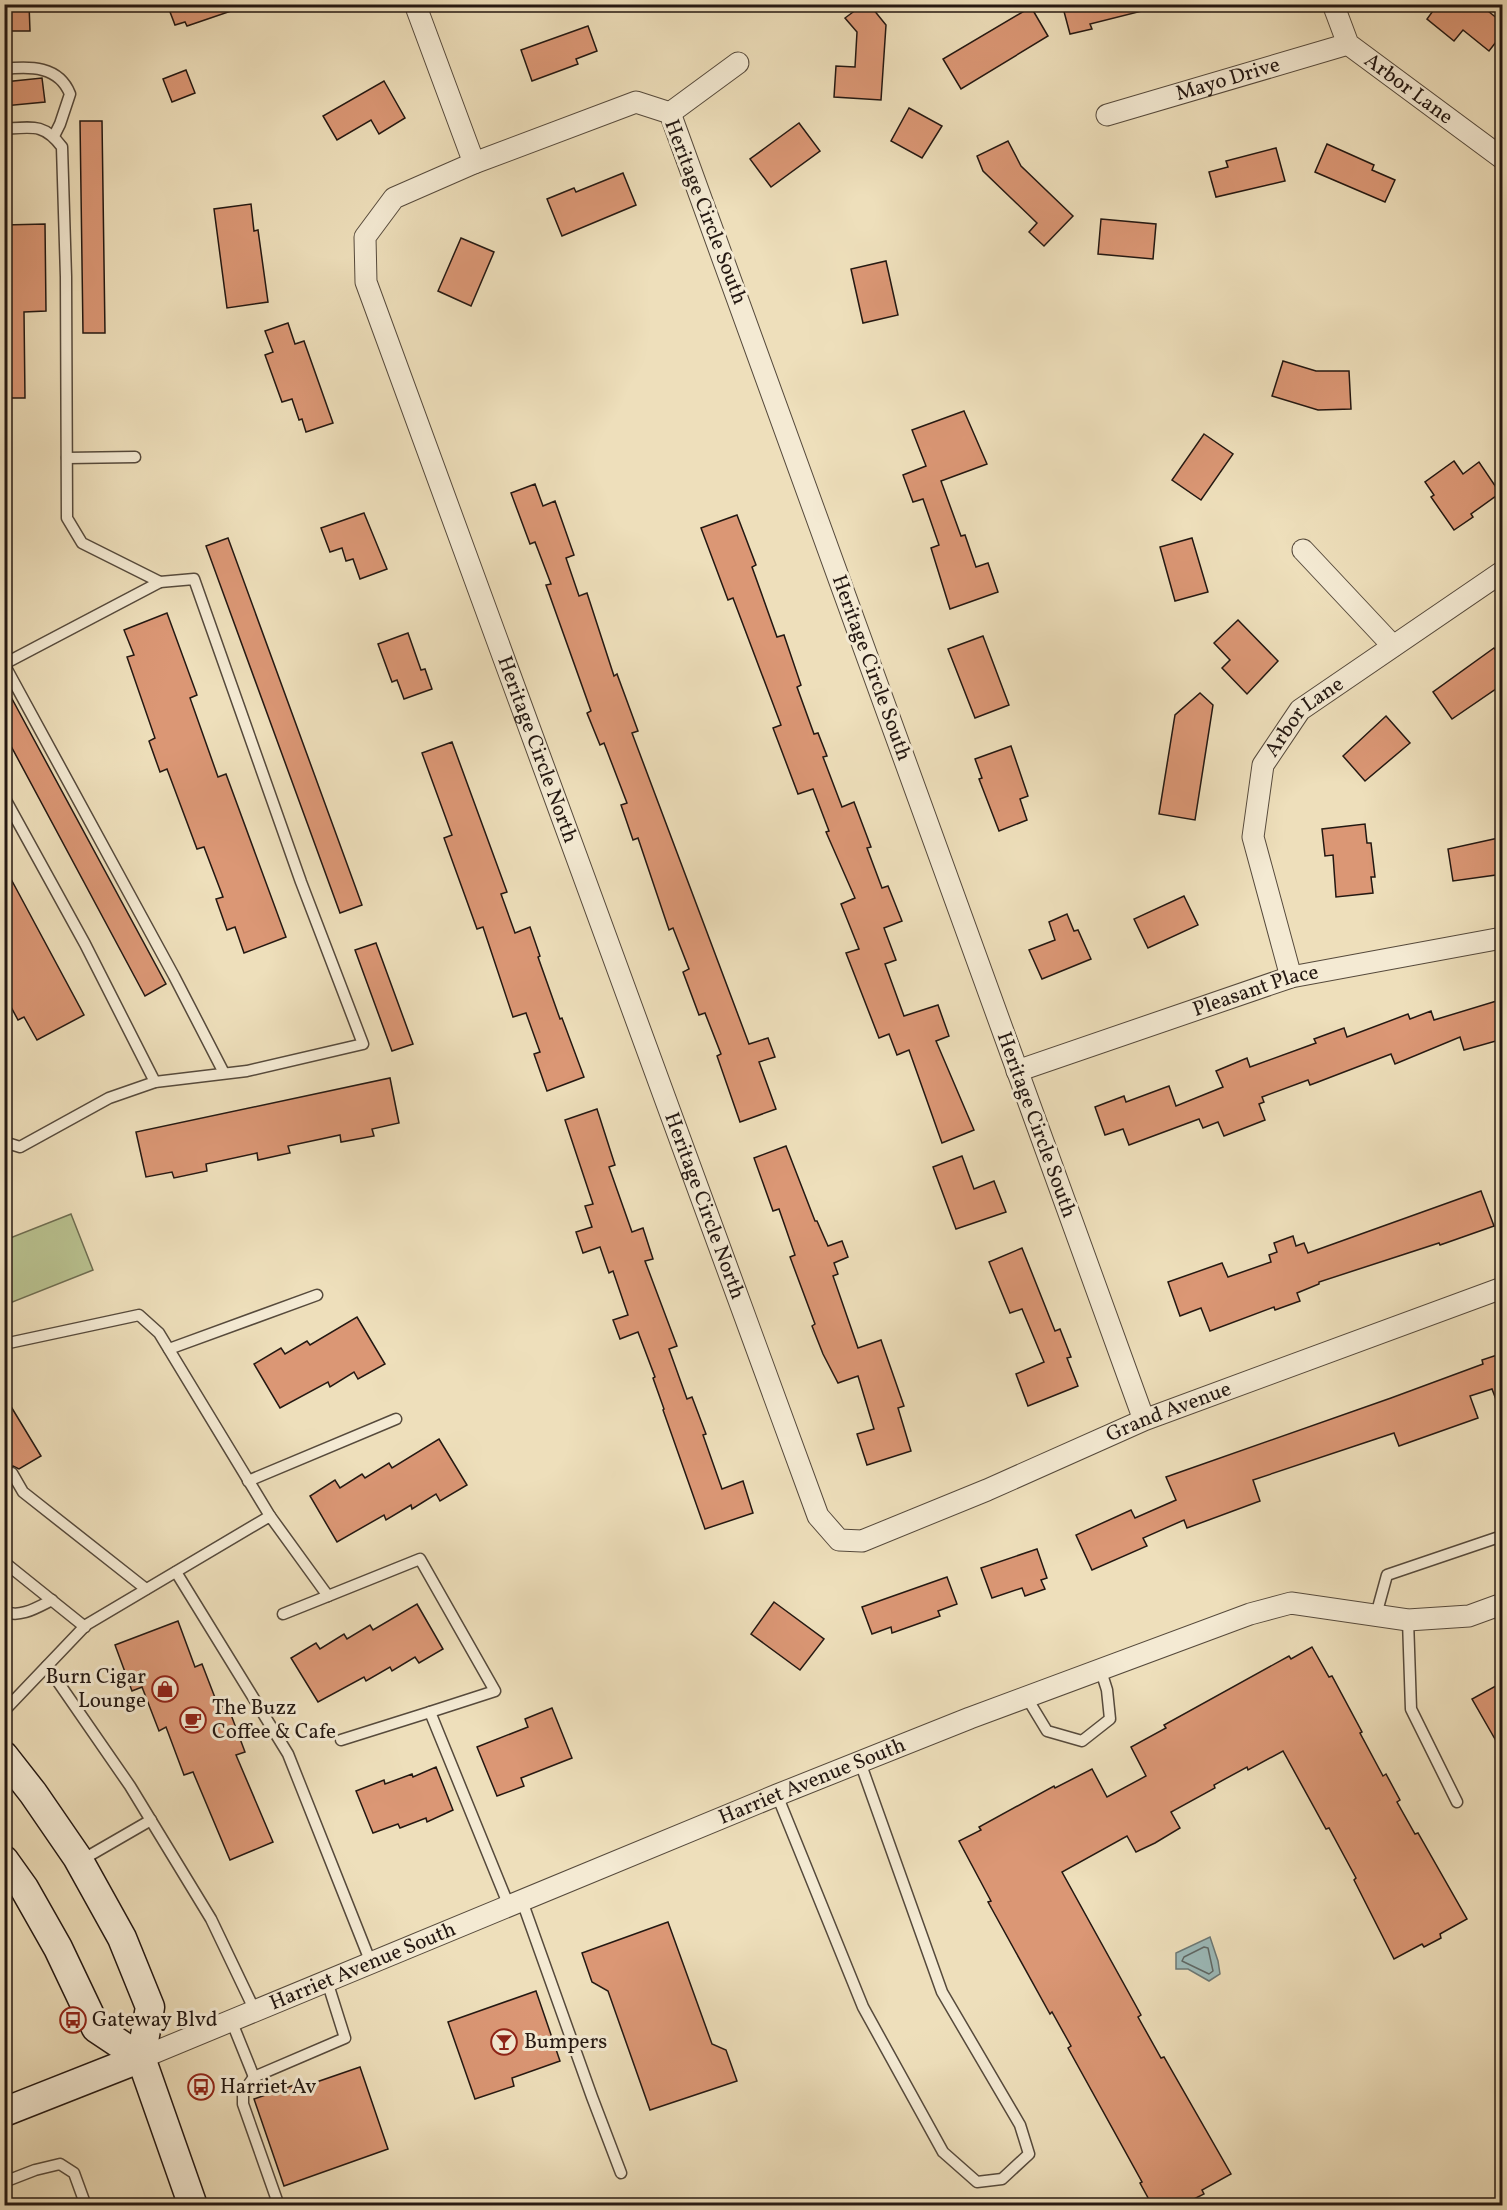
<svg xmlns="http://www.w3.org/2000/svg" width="1507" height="2210" font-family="Vollkorn,serif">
	<rect width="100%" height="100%" fill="#eedfbb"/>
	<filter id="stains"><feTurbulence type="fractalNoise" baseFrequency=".00333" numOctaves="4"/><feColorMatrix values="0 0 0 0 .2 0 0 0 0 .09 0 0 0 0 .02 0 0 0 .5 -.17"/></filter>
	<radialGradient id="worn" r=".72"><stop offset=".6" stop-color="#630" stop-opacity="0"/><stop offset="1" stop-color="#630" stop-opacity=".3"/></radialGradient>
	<path fill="#b9c290" stroke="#6e6d51" stroke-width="1.5" d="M71,1214L93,1270L5,1305V1240Z"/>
	<path fill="#9cbab9" stroke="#6c7976" stroke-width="1.5" d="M1210,1937L1218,1961L1220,1974L1209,1981L1188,1969H1176V1953Z"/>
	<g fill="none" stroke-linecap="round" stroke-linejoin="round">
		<path stroke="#606966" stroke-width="1.5" d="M1204,1947L1208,1948L1213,1971L1209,1974L1182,1961L1184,1957Z"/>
	</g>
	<g fill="#db9775" stroke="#241812" stroke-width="1.5">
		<path d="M4,4H29L30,31H4Z"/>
		<path d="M167,4H240V8L187,26L185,22L175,25Z"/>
		<path d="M864,4H869L886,25L881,100L834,97L836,66L855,67L857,32L845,18Z"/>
		<path d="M1062,4H1141L1142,11L1090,24L1092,29L1070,34Z"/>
		<path d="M1438,4H1479L1503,23V33L1489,51L1463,30L1454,41L1427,19Z"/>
		<path d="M1031,7L1048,36L961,89L943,59Z"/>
		<path d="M588,26L597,51L576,59L578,64L532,81L521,50Z"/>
		<path d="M186,70L195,93L172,102L163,79Z"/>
		<path d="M42,78L45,102L4,106V82Z"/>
		<path d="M384,81L405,118L379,134L371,120L337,140L323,116Z"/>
		<path d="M909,108L942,126L922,158L891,141Z"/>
		<path d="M80,121H102L105,333H83Z"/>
		<path d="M799,123L820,151L771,187L750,159Z"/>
		<path d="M1008,141L1021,166L1073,216L1044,246L1029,232L1037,223L983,171L977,156Z"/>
		<path d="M1327,144L1374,165L1372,170L1395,180L1385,202L1315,172Z"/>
		<path d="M1276,148L1285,181L1216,197L1209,172L1228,167L1226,161Z"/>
		<path d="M623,173L636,205L562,236L547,199L574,188L576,192Z"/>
		<path d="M251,204L254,231L258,230L268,302L227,308L214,209Z"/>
		<path d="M1101,219L1156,224L1153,259L1098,254Z"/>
		<path d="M45,224L46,311L24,312L25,398H4V225Z"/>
		<path d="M461,238L494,252L471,306L438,291Z"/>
		<path d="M886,261L898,315L863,323L851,269Z"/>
		<path d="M288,323L295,344L304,341L333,423L306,432L302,419L299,420L292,399L282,402L265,355L273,352L265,331Z"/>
		<path d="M1283,361L1316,371H1349L1351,409L1318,410L1272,396Z"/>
		<path d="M964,411L987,464L941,481L961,536L965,535L976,567L988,563L998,592L950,609L931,548L939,545L923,499L913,502L903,475L926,466L912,430Z"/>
		<path d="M1204,434L1233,454L1201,500L1172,480Z"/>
		<path d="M1454,461L1463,474L1479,462L1500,493L1471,514L1473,517L1454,530L1431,497L1434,495L1425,482Z"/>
		<path d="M535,484L543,506L555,501L574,555L566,558L579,596L587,593L614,676L617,674L638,731L632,733L749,1044L768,1038L775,1057L759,1062L776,1109L740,1122L717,1056L721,1054L705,1013L699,1015L683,972L689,969L673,928L669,930L638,838L633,840L621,805L627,803L604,743L600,745L587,713L591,711L546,585L551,584L535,542L530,544L511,493Z"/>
		<path d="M364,513L387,569L360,579L353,559L346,561L342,548L330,552L321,528Z"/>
		<path d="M737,515L756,565L752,567L777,637L784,635L801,685L797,687L814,734L818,733L827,756L823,757L842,807L854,802L871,847L867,848L882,888L888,886L902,921L884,928L896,960L885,964L904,1016L938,1005L949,1036L936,1041L974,1130L942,1143L909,1050L897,1055L889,1034L879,1038L846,953L859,949L841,904L855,898L826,832L829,831L813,789L798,794L773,728L781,725L733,598L728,600L701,528Z"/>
		<path d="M228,538L362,905L340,913L206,546Z"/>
		<path d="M1192,538L1208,592L1175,601L1160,547Z"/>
		<path d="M167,613L197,695L190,698L218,777L226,774L286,937L244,953L235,927L227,930L216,899L223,897L204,847L197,849L167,769L160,772L149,741L155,738L127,657L134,655L124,630Z"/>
		<path d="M1238,620L1278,661L1247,694L1222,668L1230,660L1214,643Z"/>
		<path d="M408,633L421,670L425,669L432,689L404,699L397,680L392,682L378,644Z"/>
		<path d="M983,636L1009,705L975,718L948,649Z"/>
		<path d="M1494,648L1503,659V684L1452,719L1433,692Z"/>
		<path d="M4,684L166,984L145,996L4,733Z"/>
		<path d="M1200,693L1213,705L1195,820L1159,814L1175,715Z"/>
		<path d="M1386,716L1410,743L1365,781L1343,756Z"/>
		<path d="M452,742L507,892L501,894L515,933L530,927L540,956L538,957L560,1019L562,1018L584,1077L547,1091L534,1054L540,1052L526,1013L513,1017L483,927L477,929L444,838L452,835L422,753Z"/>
		<path d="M1011,746L1028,796L1020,799L1027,820L999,831L979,779L982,778L975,759Z"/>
		<path d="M1365,824L1367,843H1371L1375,877H1371L1373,893L1336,897L1333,855L1325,856L1322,829Z"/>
		<path d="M1503,837V874L1453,881L1448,849Z"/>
		<path d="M4,866L84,1015L37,1040L24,1017L18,1020L4,994Z"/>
		<path d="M1184,896L1198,925L1148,948L1134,919Z"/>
		<path d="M1067,914L1074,931L1078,930L1091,959L1042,979L1029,950L1055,940L1049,922Z"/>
		<path d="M376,943L413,1044L392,1051L355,950Z"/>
		<path d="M1503,999V1039L1464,1050L1460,1037L1395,1064L1391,1054L1318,1082L1310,1085L1308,1080L1262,1097L1264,1102L1259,1104L1265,1120L1224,1136L1218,1122L1203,1128L1199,1119L1129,1145L1123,1129L1105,1135L1095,1107L1124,1096L1126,1102L1169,1086L1176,1106L1223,1087L1216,1071L1247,1058L1250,1067L1316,1043L1314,1039L1344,1028L1347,1037L1408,1014L1410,1019L1431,1011L1434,1020Z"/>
		<path d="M390,1078L399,1123L372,1129L374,1136L341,1142L340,1135L288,1146L290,1153L258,1160L257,1153L206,1164L207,1171L174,1178L172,1172L146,1177L136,1132Z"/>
		<path d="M597,1109L615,1165L609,1167L632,1232L643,1228L653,1259L645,1261L677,1346L669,1349L687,1399L692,1397L706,1434L703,1435L722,1489L743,1481L753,1513L705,1529L663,1410L664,1409L653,1378L655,1377L638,1332L620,1339L613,1320L628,1315L613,1271L609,1273L600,1247L583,1253L576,1232L592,1227L585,1206L593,1204L565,1120Z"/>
		<path d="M786,1146L815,1221H817L828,1246L842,1241L848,1257L834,1263L838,1274L833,1276L858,1348L881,1340L904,1406L898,1408L911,1451L867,1465L857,1434L874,1429L858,1376L838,1383L823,1354L812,1326L815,1324L790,1257L795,1255L779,1209L773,1211L754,1158Z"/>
		<path d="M962,1156L974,1189L994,1181L1006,1212L956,1229L933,1167Z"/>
		<path d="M1481,1191L1494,1226L1440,1245L1439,1243L1319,1282V1284L1297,1293L1300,1301L1275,1310L1274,1307L1210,1331L1201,1308L1180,1316L1168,1282L1222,1263L1228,1277L1271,1262L1269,1255L1277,1252L1274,1243L1293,1236L1296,1246L1304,1243L1308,1253Z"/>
		<path d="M1022,1248L1055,1331L1060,1329L1071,1357L1067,1358L1078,1386L1028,1406L1016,1374L1044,1362L1022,1309L1010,1313L989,1262Z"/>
		<path d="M357,1317L385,1364L358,1379L354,1372L330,1387L328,1382L280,1408L254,1364L281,1348L285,1354L307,1341L310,1345Z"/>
		<path d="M1503,1353V1410H1500L1492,1389L1470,1396L1478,1418L1399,1446L1394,1433L1253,1480L1260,1501L1187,1528L1184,1520L1143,1538L1147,1546L1092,1570L1076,1535L1131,1510L1135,1518L1176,1500L1166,1477L1391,1398L1483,1364L1482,1360Z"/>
		<path d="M4,1395L41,1456L19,1469L13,1466L8,1467L4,1478Z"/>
		<path d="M439,1439L467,1485L440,1501L436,1494L412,1509L411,1505L386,1520L384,1515L337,1542L310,1496L335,1480L340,1488L362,1474L365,1478L389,1463L392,1468Z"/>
		<path d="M1037,1549L1047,1578L1041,1580L1045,1589L1025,1596L1022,1588L992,1598L981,1568Z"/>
		<path d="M947,1577L957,1604L938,1611L940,1616L892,1633L891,1627L872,1634L862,1607Z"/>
		<path d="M774,1602L824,1639L800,1670L751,1634Z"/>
		<path d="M417,1604L443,1649L419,1663L415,1657L392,1671L390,1667L366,1681L364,1677L318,1702L291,1658L316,1643L320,1649L344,1634L347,1639L370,1625L373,1630Z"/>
		<path d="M178,1621L195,1667L202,1664L219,1708L227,1704L245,1752L236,1755L273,1842L230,1860L193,1772L184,1775L166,1727L159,1731L142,1687L132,1691L115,1645Z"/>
		<path d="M1312,1647L1329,1677L1332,1676L1362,1732L1360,1733L1383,1776L1386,1774L1400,1800L1397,1802L1415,1834L1418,1833L1467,1919L1440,1934L1441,1938L1424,1947L1422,1944L1394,1959L1354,1880L1356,1878L1329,1828L1326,1829L1283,1751L1248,1770L1247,1767L1214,1785L1215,1788L1171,1812L1180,1828L1155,1843L1136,1852L1127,1836L1062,1872L1141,2015L1138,2017L1161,2058L1164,2057L1231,2174L1202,2190L1204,2194L1186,2203L1184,2200L1174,2205H1152L1140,2183L1142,2182L1068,2048L1071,2046L1052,2012L1050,2014L988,1902L991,1901L959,1841L981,1830L979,1827L1054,1786L1055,1788L1092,1769L1107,1797L1146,1776L1131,1747L1166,1728L1164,1725L1289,1656L1291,1659Z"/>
		<path d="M1503,1682V1753L1472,1699Z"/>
		<path d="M552,1708L572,1758L521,1778L524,1786L497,1796L477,1747L528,1727L525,1719Z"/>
		<path d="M436,1767L453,1810L427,1822L426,1818L400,1828L398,1824L373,1833L356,1791L384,1780L385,1784L412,1774L413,1777Z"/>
		<path d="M668,1922L712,2044L726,2050L737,2081L650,2110L608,1991L592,1982L582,1953Z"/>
		<path d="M536,1991L560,2061L512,2078L514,2086L475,2099L448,2022Z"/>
		<path d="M360,2067L388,2149L284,2186L254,2099L300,2083L302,2087Z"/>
	</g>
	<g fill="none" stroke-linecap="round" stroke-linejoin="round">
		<g stroke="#564a3c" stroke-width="13">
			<g id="lane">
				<path d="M4,69C30,66 59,66 70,94L60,124L54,136"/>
				<path d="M4,129C32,127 44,123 62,147L66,277L67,518L82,543L160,582L194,579L301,882L363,1044L247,1071L155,1082L109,1098L20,1147L4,1142"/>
				<path d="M67,458L135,457"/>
				<path d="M160,582L4,664L174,976L224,1073"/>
				<path d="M4,797L85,944L155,1082"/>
				<path d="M4,1344L139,1315L159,1333L270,1516"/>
				<path d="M169,1349L317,1295"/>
				<path d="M12,1473L23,1492L146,1589"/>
				<path d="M248,1481L396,1419"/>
				<path d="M4,1562L85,1627"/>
				<path d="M176,1572L288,1754L371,1963"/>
				<path d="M4,1611C19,1619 38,1607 52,1600"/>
				<path d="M283,1614L328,1596"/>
				<path d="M1376,1615L1387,1575L1502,1536"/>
				<path d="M1408,1620L1411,1709L1457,1802"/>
				<path d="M47,1666L130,1786L211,1919L255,2011"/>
				<path d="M1027,1698L1047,1731L1082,1741L1110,1719L1107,1690L1101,1671"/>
				<path d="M4,1711L86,1625L270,1516L328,1596L420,1559L495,1691L430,1712L509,1906"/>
				<path d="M341,1740L430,1712"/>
				<path d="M777,1795L863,2007L943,2152L977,2182L1002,2179L1029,2154L1020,2125L942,1992L860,1762"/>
				<path d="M80,1861L151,1820"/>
				<path d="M522,1901L592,2097L621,2173"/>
				<path d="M231,2020L254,2077L345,2038L327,1981"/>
				<path d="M254,2077L243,2092V2104L279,2206"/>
				<path d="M4,2182L35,2170L60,2164L74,2173L86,2206"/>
			</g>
		</g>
		<g stroke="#564a3c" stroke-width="23">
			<g id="street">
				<path d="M415,4L474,163"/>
				<path id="s1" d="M1333,4L1348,44L1502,158"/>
				<path d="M670,113L738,63"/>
				<path id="s2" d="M1107,115L1348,44"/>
				<path d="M1303,550L1393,646"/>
				<path id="s3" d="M1291,977L1253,837L1263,765L1300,710L1502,572"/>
				<path id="s4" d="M1017,1071L1291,977L1502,938"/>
				<path id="s5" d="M1144,1420L670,113L636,102L474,163L394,198L365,237L366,282L818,1516L839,1540L862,1541L987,1490L1144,1420L1502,1288"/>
				<path id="s6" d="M141,2058L777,1795L970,1718L1250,1614L1291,1603L1408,1620L1469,1616L1502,1604"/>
			</g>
		</g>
		<g stroke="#241812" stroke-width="31">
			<g id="secondary">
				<path d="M4,1756L33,1793L77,1857L122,1938L150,2007L141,2058L193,2206"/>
				<path d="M4,1860L24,1888L58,1948L96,2028L141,2058"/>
				<path d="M4,2112L141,2058"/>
			</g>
		</g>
		<use href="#lane" stroke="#f4ead3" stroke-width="10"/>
		<use href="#street" stroke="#f4ead3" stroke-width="21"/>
		<use href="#secondary" stroke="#f4ead3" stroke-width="28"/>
	</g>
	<defs>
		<g id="shop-ring" transform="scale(1.35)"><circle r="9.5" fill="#f4ead3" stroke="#8f2418" stroke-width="1.5"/><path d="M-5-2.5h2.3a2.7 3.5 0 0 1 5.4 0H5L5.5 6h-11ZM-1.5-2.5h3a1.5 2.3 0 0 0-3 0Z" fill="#8f2418"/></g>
		<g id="cafe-ring" transform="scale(1.35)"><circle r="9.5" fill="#f4ead3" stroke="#8f2418" stroke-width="1.5"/><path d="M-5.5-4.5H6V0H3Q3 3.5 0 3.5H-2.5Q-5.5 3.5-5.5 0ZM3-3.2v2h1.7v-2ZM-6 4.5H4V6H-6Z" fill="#8f2418"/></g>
		<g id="bus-ring" transform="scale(1.35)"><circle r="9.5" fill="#f4ead3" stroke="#8f2418" stroke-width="1.5"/><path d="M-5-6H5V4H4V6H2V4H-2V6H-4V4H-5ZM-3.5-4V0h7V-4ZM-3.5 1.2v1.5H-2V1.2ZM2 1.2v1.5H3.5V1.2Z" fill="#8f2418"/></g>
		<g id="bar-ring" transform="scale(1.35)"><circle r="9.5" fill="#f4ead3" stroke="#8f2418" stroke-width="1.5"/><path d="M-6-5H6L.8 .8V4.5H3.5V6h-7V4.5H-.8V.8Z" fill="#8f2418"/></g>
	</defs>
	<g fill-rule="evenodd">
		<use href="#shop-ring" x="165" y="1689"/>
		<use href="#cafe-ring" x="193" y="1720"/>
		<use href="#bus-ring" x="73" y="2020"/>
		<use href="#bar-ring" x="504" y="2042"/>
		<use href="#bus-ring" x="201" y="2087"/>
	</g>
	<g text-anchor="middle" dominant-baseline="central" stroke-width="6" stroke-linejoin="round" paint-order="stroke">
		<g font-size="21" fill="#241812" stroke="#f4ead3">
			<text stroke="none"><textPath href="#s2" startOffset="126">Mayo Drive</textPath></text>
			<text stroke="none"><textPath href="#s1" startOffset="118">Arbor Lane</textPath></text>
			<text transform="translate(705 212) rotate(69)">Heritage Circle South</text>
			<text transform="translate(871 668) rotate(70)">Heritage Circle South</text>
			<text stroke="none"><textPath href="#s3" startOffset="282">Arbor Lane</textPath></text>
			<text stroke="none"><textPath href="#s5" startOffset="2278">Heritage Circle North</textPath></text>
			<text stroke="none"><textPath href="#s4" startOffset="252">Pleasant Place</textPath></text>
			<text transform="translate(1036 1125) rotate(70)">Heritage Circle South</text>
			<text stroke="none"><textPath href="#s5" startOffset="2764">Heritage Circle North</textPath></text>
			<text stroke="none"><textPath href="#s5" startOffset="3482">Grand Avenue</textPath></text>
			<text stroke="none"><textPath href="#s6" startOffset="726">Harriet Avenue South</textPath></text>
			<text stroke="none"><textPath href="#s6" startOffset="240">Harriet Avenue South</textPath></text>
		</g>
		<g font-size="21" fill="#241812" stroke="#f4ead3" text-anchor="start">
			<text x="146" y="1677" text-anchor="end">Burn Cigar<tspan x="146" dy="24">Lounge</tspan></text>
			<text x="212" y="1708">The Buzz<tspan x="212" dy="24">Coffee &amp; Cafe</tspan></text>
			<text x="92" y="2020">Gateway Blvd</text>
			<text x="524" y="2042">Bumpers</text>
			<text x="220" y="2087">Harriet Av</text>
		</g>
	</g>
	<rect width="1507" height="2210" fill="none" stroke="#eedfbb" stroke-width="24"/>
	<rect x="6" y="6" width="1495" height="2198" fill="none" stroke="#241812" stroke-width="3"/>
	<rect x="12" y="12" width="1483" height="2186" fill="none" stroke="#241812" stroke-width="1.5"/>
	<rect width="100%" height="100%" filter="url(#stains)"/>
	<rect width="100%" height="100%" fill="url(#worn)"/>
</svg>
